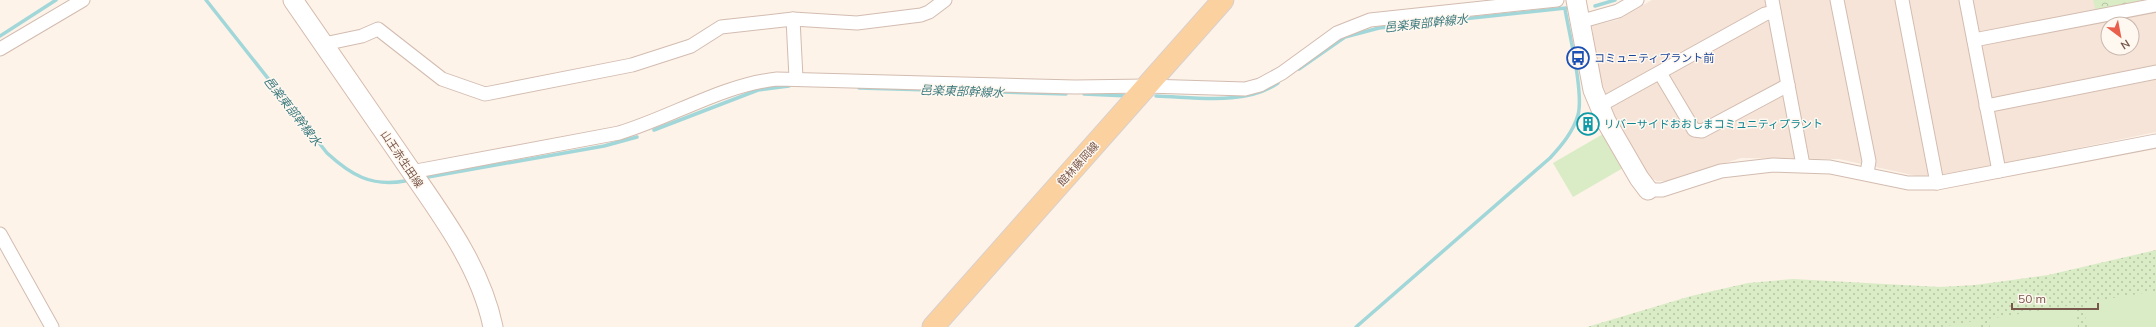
<svg xmlns="http://www.w3.org/2000/svg" width="2156" height="327" font-family="Mulish,'Noto Sans JP',sans-serif">
	<defs>
		<pattern id="grass-dots" width="8" height="8" patternUnits="userSpaceOnUse"><rect width="8" height="8" fill="#d9ecc6"/><path d="M2 2h.1M6 6h.1" fill="none" stroke="#b5c2a3" stroke-width="1.8" stroke-linecap="round"/></pattern>
		<pattern id="park-crowns" width="20" height="18" patternUnits="userSpaceOnUse"><rect width="20" height="18" fill="#d9ecc6"/><path d="M2 6a3 3 0 1 1 6 0M12 15a3 3 0 1 1 6 0" fill="none" stroke="#b5c2a3"/></pattern>
	</defs>
	<rect width="100%" height="100%" fill="#fdf3e9"/>
	<path fill="#f5e4d7" fill-rule="evenodd" d="M1652,0H2156V132L1947,175L1917,176L1839,159L1741,158L1669,181H1657L1646,175L1614,115L1602,84L1596,61L1592,26L1617,20ZM2108,24H2132V48H2108Z"/>
	<path fill="url(#grass-dots)" d="M2156,250V327H1587L1691,296L1748,283L1793,279L1940,287L1975,285L2048,275Z"/>
	<path fill="url(#park-crowns)" d="M2093,0H2151L2096,12Z"/>
	<g fill="#d9ecc6">
		<path d="M1603,134L1623,168L1573,197L1553,163Z"/>
		<path d="M2156,291V327H2087L2083,303Z"/>
		<path d="M2074,305L2078,327H1990L1988,319Z"/>
		<path d="M1980,320L1981,327H1941Z"/>
	</g>
	<g fill="none" stroke-linecap="round" stroke-linejoin="round">
		<g stroke="#a2d7da" stroke-width="3.5">
			<path d="M206,0L327,153C351,175 371,187 405,181"/>
			<path d="M1595,6L1615,0"/>
			<path d="M0,36L56,0"/>
			<path d="M1299,69L1345,37L1379,28L1566,8"/>
			<path d="M859,88L1066,94"/>
			<path d="M1084,94L1128,96"/>
			<path d="M1156,96C1195,97 1245,106 1278,83"/>
			<path d="M654,130L758,90L789,86"/>
			<path d="M428,177L604,146L637,137"/>
			<path d="M1356,327L1550,158C1562,145 1573,132 1578,115C1584,93 1569,33 1565,9"/>
		</g>
		<g stroke="#d3bcb0" stroke-width="15">
			<g id="street">
				<path d="M1772,0L1803,165"/>
				<path d="M1837,0L1869,161L1867,173"/>
				<path d="M1902,0L1937,183"/>
				<path d="M1966,0L1999,171"/>
				<path d="M793,19L796,78"/>
				<path d="M1579,22L1618,11L1637,0"/>
				<path d="M1974,40L2156,5"/>
				<path d="M324,44L362,36L378,29L442,79L485,94L632,65L691,46L721,27L793,19L857,23L921,15L929,12L945,0"/>
				<path d="M0,49L83,0"/>
				<path d="M1660,73L1694,130L1702,131L1788,85"/>
				<path d="M1599,106L1765,14L1774,12"/>
				<path d="M1986,106L2156,72"/>
				<path d="M411,172L619,133C672,117 722,85 777,79L1075,87L1147,86L1245,89L1260,85L1282,73L1337,33L1370,20L1557,0"/>
				<path d="M1648,190H1662L1721,171L1773,165L1830,167L1908,183H1937L2156,141"/>
				<path d="M0,234L52,327"/>
			</g>
		</g>
		<g stroke="#d6bbad" stroke-width="21">
			<g id="secondary">
				<path d="M293,0C329,52 364,103 400,155C436,208 480,263 493,327"/>
				<path d="M1576,0L1593,90L1606,121L1639,178L1648,190"/>
			</g>
		</g>
		<g stroke="#d9d0cd" stroke-width="23">
			<path id="primary" d="M933,327L1223,0"/>
		</g>
		<use href="#street" stroke="#fff" stroke-width="13"/>
		<use href="#secondary" stroke="#fff" stroke-width="19"/>
		<use href="#primary" stroke="#fcd1a0" stroke-width="21"/>
	</g>
	<defs>
		<g id="bus-ring" transform="scale(1.15)"><circle r="9.5" fill="#fff8f0" stroke="#1a4fb4" stroke-width="1.5"/><path d="M-5-6H5V4H4V6H2V4H-2V6H-4V4H-5ZM-3.5-4V0h7V-4ZM-3.5 1.2v1.5H-2V1.2ZM2 1.2v1.5H3.5V1.2Z" fill="#1a4fb4"/></g>
		<g id="building-ring" transform="scale(1.15)"><circle r="9.5" fill="#fff8f0" stroke="#0f9aa8" stroke-width="1.5"/><path d="M-4-6H4V6H1V3H-1V6H-4ZM-2.5-4.3h1.7v1.8h-1.7ZM.8-4.3h1.7v1.8H.8ZM-2.5-1h1.7V.8h-1.7ZM.8-1h1.7V.8H.8Z" fill="#0f9aa8"/></g>
	</defs>
	<g fill-rule="evenodd">
		<use href="#bus-ring" x="1578" y="58"/>
		<use href="#building-ring" x="1588" y="124"/>
	</g>
	<g text-anchor="middle" dominant-baseline="central" stroke-width="3" stroke-linejoin="round" paint-order="stroke">
		<g font-size="11" fill="#164399" stroke="#fff8f0" text-anchor="start">
			<text x="1594" y="58">コミュニティプラント前</text>
		</g>
		<g font-size="11" fill="#0d838f" stroke="#fff8f0" text-anchor="start">
			<text x="1604" y="124">リバーサイドおおしまコミュニティプラント</text>
		</g>
		<g font-size="11" fill="#79574b" stroke="#fff8f0">
			<text transform="translate(402 159) rotate(56)">山王赤生田線</text>
			<text transform="translate(1078 164) rotate(-48)">館林藤岡線</text>
		</g>
		<g font-size="12" font-style="italic" fill="#3d7a7e" stroke="#fff8f0">
			<text transform="translate(1426 23) rotate(-6)">邑楽東部幹線水</text>
			<text transform="translate(962 91) rotate(2)">邑楽東部幹線水</text>
			<text transform="translate(293 111) rotate(52)">邑楽東部幹線水</text>
		</g>
	</g>
	<g transform="translate(2120 36) rotate(148)"><circle r="19" fill="#fff8f0" stroke="#c9b8ae"/>
	<path d="M0-3L7 15L0 10L-7 15Z" fill="#e95f4b"/>
	<text y="-6" font-size="11" font-weight="bold" text-anchor="middle" fill="#79574b">N</text>
	</g>
	<path d="M2012 303v6h86v-6" fill="none" stroke="#79574b" stroke-width="2"/>
	<text x="2018" y="303" font-size="12" fill="#79574b" stroke="#fff8f0" stroke-width="3" paint-order="stroke">50 m</text>
</svg>
